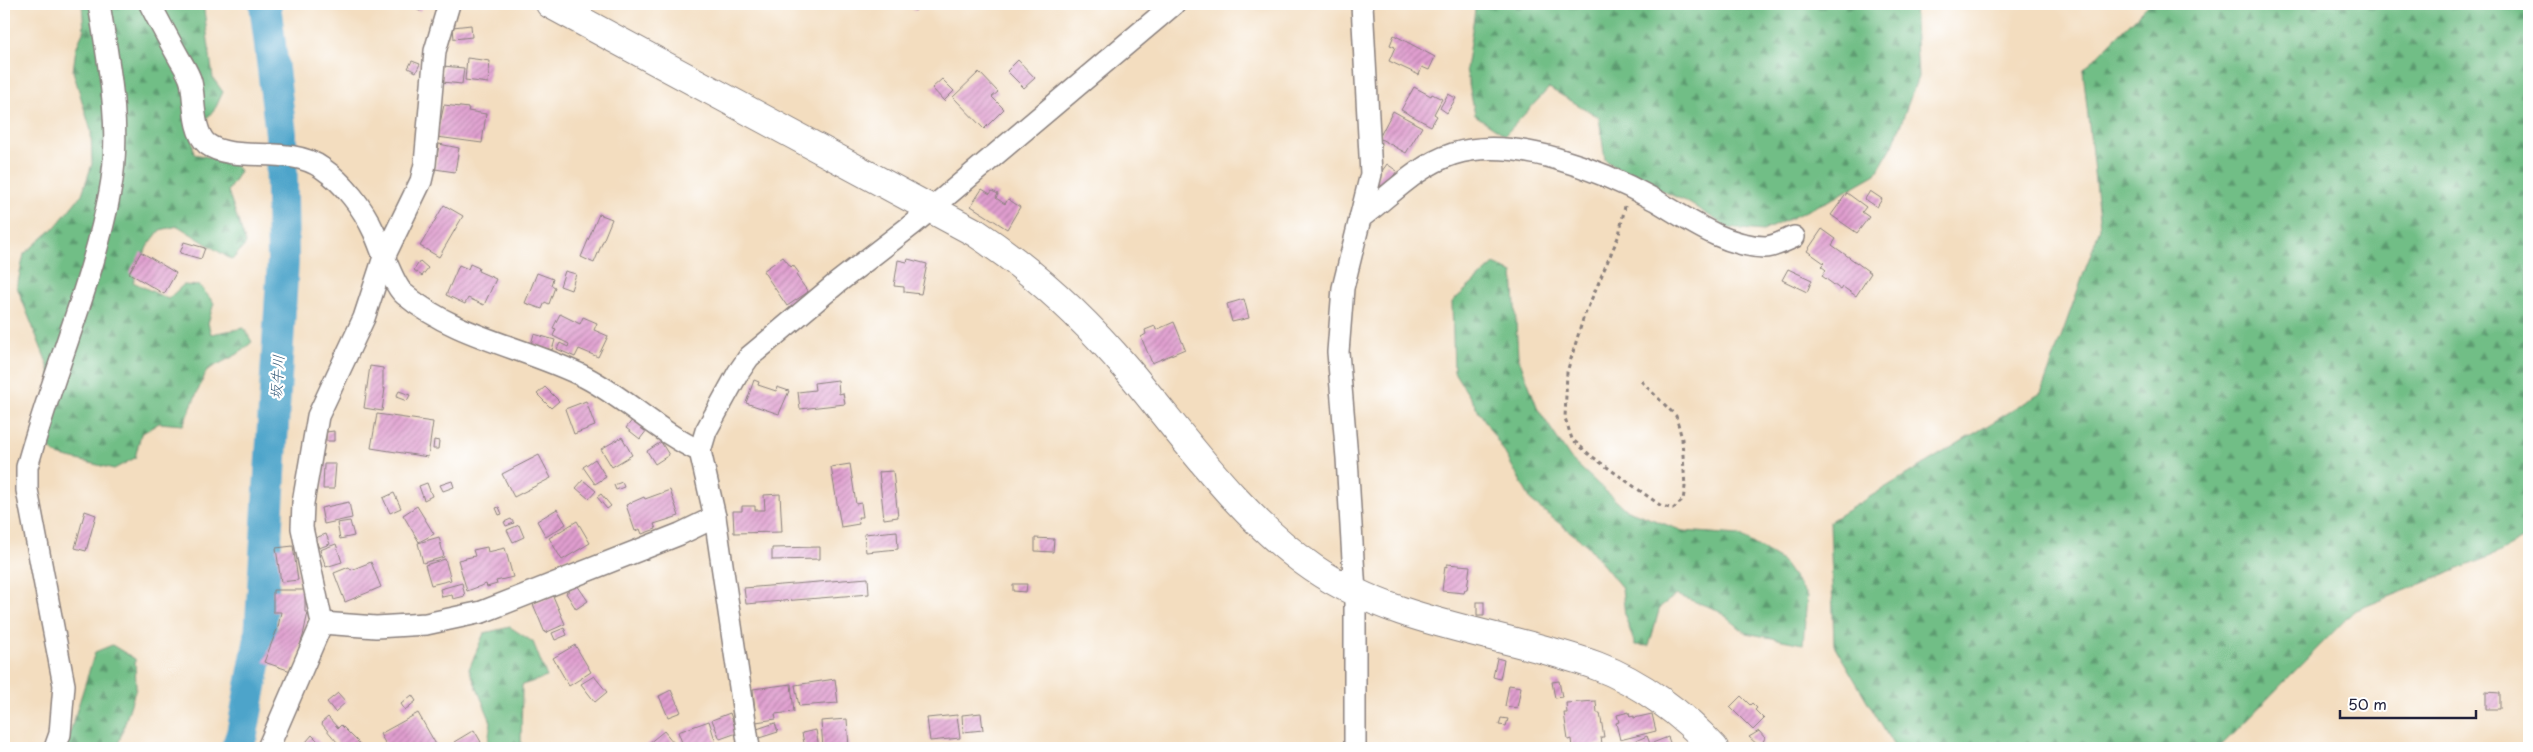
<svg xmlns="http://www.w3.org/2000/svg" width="2533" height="752" font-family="'Playpen Sans','Klee One',sans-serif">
	<defs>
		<pattern id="forest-firs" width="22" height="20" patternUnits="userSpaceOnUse" patternTransform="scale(1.25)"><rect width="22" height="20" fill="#71be86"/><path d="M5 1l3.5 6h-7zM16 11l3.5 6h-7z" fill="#5c9a6f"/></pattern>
		<pattern id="building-hatch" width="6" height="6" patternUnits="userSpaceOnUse" patternTransform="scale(1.25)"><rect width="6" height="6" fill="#e09ecf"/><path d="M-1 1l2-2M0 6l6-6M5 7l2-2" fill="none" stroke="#b580a9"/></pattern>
	</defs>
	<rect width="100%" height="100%" fill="#fff"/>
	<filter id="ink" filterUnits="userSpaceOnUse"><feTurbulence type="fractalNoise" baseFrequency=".02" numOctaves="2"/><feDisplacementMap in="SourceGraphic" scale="10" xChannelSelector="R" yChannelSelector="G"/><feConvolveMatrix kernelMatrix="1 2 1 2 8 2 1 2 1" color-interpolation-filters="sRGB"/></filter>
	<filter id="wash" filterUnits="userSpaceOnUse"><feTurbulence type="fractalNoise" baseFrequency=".0096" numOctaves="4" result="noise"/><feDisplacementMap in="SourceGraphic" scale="20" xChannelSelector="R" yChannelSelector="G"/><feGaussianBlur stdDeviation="1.12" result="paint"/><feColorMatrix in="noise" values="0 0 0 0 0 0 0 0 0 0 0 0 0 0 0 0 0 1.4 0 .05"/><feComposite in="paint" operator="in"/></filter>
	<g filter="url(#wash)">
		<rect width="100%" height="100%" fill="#f3ddbf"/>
		<g fill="url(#forest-firs)" stroke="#4a7060">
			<path d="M82,4H201L204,10L213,78L223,92L216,107L192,137L194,154L233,162L240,171L228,191L246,244L232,260L178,226L160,230L147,247L133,282L168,299L183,285L200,286L214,303L208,323L211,334L244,328L252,342L238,354L207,370L183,425L159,423L141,434L135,458L114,469L57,455L41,442L57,396L47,363L17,287L24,254L56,226L82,194L92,164L91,131L73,71L76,48L84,30Z"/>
			<path d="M1472,4H1914L1918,77L1893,145L1876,174L1834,198L1763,231L1729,228L1689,203L1624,173L1605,160L1599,117L1549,88L1505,135L1475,115L1466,69L1475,10Z"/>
			<path d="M2149,4H2529V536L2496,554L2354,611L2219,748H1895L1834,645L1830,521L2041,393L2100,228L2083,70Z"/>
			<path d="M1494,264L1513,273L1518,356L1538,409L1570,458L1625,509L1683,531L1739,535L1782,561L1807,596L1803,644L1746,633L1718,610L1676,595L1660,607L1649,646L1635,645L1625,616L1622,588L1587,545L1532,502L1502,448L1454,372L1452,302Z"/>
			<path d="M510,627L533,642L547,677L522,685L521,748H487L491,722L469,669L484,633Z"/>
			<path d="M112,645L135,659L136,688L117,748H65L95,652Z"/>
		</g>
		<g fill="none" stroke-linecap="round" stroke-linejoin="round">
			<path stroke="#4da4ca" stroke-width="32" d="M237,748L242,734L260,638L283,261L281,134L265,4"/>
		</g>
		<g id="blocks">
			<g fill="url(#building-hatch)">
				<path d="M405,4H424L420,11Z"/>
				<path d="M908,4H921L915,11Z"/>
				<path d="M471,25L472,37L454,39L453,27Z"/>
				<path d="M1394,35L1435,57L1429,70L1422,67L1419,75L1389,61L1395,47L1390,45Z"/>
				<path d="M467,58L490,61L488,83L465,80Z"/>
				<path d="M1018,60L1035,78L1024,88L1007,71Z"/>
				<path d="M412,61L420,64L416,72L408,68Z"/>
				<path d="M443,66L464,68L462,84L442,82Z"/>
				<path d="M979,72L998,92L992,97L1004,109L984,129L953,97Z"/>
				<path d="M942,79L954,91L944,101L932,88Z"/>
				<path d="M1414,87L1431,96L1432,94L1442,99L1434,114L1437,116L1431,126L1401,110Z"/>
				<path d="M1448,94L1456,98L1447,113L1440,108Z"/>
				<path d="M444,105L469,108L468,111L486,114L482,143L437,137Z"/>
				<path d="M1393,111L1422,127L1406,153L1379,138Z"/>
				<path d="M439,144L459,148L455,172L435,169Z"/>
				<path d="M1387,164L1397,171L1385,188L1375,181Z"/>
				<path d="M982,189L990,194L992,191L998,194L996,198L1005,204L1008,199L1020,207L1007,229L971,206Z"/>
				<path d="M1870,191L1882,199L1877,207L1865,199Z"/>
				<path d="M1847,193L1866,207L1862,212L1869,217L1857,233L1831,215Z"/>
				<path d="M444,205L463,216L439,257L420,246Z"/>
				<path d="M599,214L612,219L594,263L581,257Z"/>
				<path d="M1822,229L1836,239L1832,245L1871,273L1856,296L1843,287L1841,290L1822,276L1826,270L1821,266L1824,263L1807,251Z"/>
				<path d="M184,242L205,248L201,259L180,253Z"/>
				<path d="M141,252L176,273L164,294L129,273Z"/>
				<path d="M783,257L791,267L793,265L799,273L796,275L808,292L787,306L763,271Z"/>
				<path d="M908,259L927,264L921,294L904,292V287L894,286L898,260L907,262Z"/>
				<path d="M420,261L428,268L422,276L414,270Z"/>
				<path d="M470,264L479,268L478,271L496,279L484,305L468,298L465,304L446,295L459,265L468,269Z"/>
				<path d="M1788,269L1812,280L1807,292L1782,280Z"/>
				<path d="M565,271L576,274L571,290L560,286Z"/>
				<path d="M537,273L553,279L551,285L555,287L549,304L545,302L542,309L525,303Z"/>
				<path d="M1244,299L1249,318L1232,322L1227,304Z"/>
				<path d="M560,314L580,324L583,317L597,323L594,330L608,336L598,357L579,349L575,357L557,349L560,343L568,347L569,344L553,336L556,329L553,328Z"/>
				<path d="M1174,322L1185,349L1152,363L1141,337L1146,334L1145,330L1155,326L1156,330Z"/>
				<path d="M534,334L555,340L552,350L531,344Z"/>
				<path d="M370,366L383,368V388H385L382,411L364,408Z"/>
				<path d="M754,380L759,382L758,385L776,391L777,387L789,391L779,414L746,403Z"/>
				<path d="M838,380L839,394L843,393L845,404L800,409L798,392L815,390L814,383Z"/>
				<path d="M545,387L559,401L551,408L537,394Z"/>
				<path d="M399,391L410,395L407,401L396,397Z"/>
				<path d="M586,401L595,426L574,434L565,409Z"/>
				<path d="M377,414L433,422L428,457L371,448Z"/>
				<path d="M633,419L647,430L640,439L626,428Z"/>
				<path d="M334,431V441H326V432Z"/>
				<path d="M622,437L632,455L612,467L601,449Z"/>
				<path d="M434,440L439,441L438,449H433Z"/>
				<path d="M661,442L669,455L655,464L647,451Z"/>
				<path d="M539,455L551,478L514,497L502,474Z"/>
				<path d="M595,459L606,477L595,484L583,467Z"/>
				<path d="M324,464H336L334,489H323Z"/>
				<path d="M850,464L856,504L861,503L863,517H858L859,524L841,527L831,467Z"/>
				<path d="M893,471L898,517L884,519L879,472Z"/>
				<path d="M583,480L596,491L589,499L576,488Z"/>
				<path d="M452,481L454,487L443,491L440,485Z"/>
				<path d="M622,482L624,487L616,490L614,485Z"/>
				<path d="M427,483L432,496L424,500L419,486Z"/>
				<path d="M670,490L679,516L654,524L656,529L642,534L640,529L635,531L626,505L644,497L645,499Z"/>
				<path d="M394,493L401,508L390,513L383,498Z"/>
				<path d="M601,494L611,506L607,509L597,497Z"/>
				<path d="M780,494L782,532L734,533L733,511H742V506H755V510H765L764,495Z"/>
				<path d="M349,502L352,518L324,524L321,508Z"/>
				<path d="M417,506L434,534L419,542L403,515Z"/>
				<path d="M499,507L502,514L499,515L496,508Z"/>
				<path d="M557,509L566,524L546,537L537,521Z"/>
				<path d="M85,511L96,515L86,551L75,548Z"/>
				<path d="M511,519L514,523L506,526L504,522Z"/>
				<path d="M350,521L354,536L340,539L337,523Z"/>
				<path d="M577,521L590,543L562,560L549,538Z"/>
				<path d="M519,525L524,537L513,542L507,530Z"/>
				<path d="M897,531L898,549L866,552L864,534Z"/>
				<path d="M326,534L330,544L319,548L315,538Z"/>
				<path d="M439,537L444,557L423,563L418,543Z"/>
				<path d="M1035,538L1054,539L1053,552L1035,551Z"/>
				<path d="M336,544L342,562L326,567L320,550Z"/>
				<path d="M293,546L298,580L281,582L276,548Z"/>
				<path d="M487,547L488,552L505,548L513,577L496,581L497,584L487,587L486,584L467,591L458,560L475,556L473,550Z"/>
				<path d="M820,547V559L772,560V548Z"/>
				<path d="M445,559L451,580L431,585L425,565Z"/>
				<path d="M371,562L381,587L345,602L334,573L349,567L351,570Z"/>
				<path d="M1447,564L1470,566L1467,590H1465L1464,593L1442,591L1445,566L1447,567Z"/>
				<path d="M868,578L869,594L746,604L744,588Z"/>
				<path d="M462,583L465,596L453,599L452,595L442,597L440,589Z"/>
				<path d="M1013,584H1027L1026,592L1013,591Z"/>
				<path d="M577,585L588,601L576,609L566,593Z"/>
				<path d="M273,590H305V612H308L303,636L291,671L264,662L278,627L281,612H273Z"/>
				<path d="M553,596L565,624L545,633L533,604Z"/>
				<rect x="1477" y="602" width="7" height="13"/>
				<path d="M564,628L567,635L555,640L552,633Z"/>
				<path d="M575,645L591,672L569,686L553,658Z"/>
				<path d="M1497,658L1504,660L1500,679L1493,677Z"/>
				<path d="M594,676L607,692L595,702L581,684Z"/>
				<path d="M835,679L838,703L799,706L795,685Z"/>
				<path d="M1559,681L1562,697L1555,698L1552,682Z"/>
				<path d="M791,684L794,712L775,714L776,719L756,722L753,689Z"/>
				<path d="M1509,685L1521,687L1517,708L1505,706Z"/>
				<path d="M671,690L681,712L668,717L659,696Z"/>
				<path d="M2486,692L2500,693V709H2486Z"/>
				<path d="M338,693L346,702L335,712L327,702Z"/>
				<path d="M412,695L416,701L405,710L401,704Z"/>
				<path d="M1741,696L1750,705L1752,703L1757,708L1755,710L1764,719L1753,730L1730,707Z"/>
				<path d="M1596,701L1597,713H1600L1604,737H1601L1602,744L1572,748L1571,739L1568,740L1564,713H1567L1566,703Z"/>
				<path d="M1629,712L1630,717L1634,716V718L1652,714L1656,731L1620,740L1616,723L1619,722L1617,715Z"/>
				<path d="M418,713L438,748H388L380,734Z"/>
				<path d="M730,713L737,733L720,739L712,720Z"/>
				<path d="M981,713L983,730L963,732L962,715Z"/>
				<path d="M957,715L960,738L930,741L927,718Z"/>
				<path d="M328,717L338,728L341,725L364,748H342L321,723Z"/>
				<path d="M1501,718L1508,719L1506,726L1499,725Z"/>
				<path d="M847,719L849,748H823L821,721Z"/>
				<path d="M709,721L716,743L701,748H684L678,732Z"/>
				<path d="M775,723L778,732L756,739L754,730Z"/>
				<path d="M474,730L481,742L472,748H457L454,742Z"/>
				<path d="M816,730L819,748H805L802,733Z"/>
				<path d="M664,731L678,748H643Z"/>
				<path d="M1759,731L1765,738L1760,747L1749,737Z"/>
				<path d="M312,735L321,744L316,748H301Z"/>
				<path d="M1647,736L1650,744L1668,737L1672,748H1626L1635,745L1633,742Z"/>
				<path d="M803,745V748H791V747Z"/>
			</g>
		</g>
	</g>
	<g filter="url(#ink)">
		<use href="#blocks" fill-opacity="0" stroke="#8a807d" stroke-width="1"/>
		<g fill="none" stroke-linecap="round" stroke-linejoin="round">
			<g stroke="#8a807d" stroke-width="24">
				<g id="street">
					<path d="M150,4C159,22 169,40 179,58C183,65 189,74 191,82C195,99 192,131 207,144C234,164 288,144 322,168C344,183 363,208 374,232C381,247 393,285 404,294C456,338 526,347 585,377C626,398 658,432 700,451"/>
					<path d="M1360,218C1390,196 1416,166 1453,154C1514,135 1601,170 1655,200C1689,220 1724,246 1765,247C1774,247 1786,240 1794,237"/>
					<path d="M322,623L376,627L426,624L482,612L680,534L715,517"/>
					<path d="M55,748L60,734L64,685L27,490V467C52,375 92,286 110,192C122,130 109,65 99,4"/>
					<path d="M268,748L322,623L302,528L303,503L318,416L364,318L384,257L421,181L425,164L435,51L449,4"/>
					<path d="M749,748L715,517L700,451L706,431L738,373L749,357L767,342L837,283L913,224L1174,4"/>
					<path d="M1355,748V593L1347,458L1338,352L1343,288L1371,174L1362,4"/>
				</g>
			</g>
			<g stroke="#8a807d" stroke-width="30">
				<path id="secondary" d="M550,4L976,233C1033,271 1082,316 1127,369C1185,438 1238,516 1313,568C1398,626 1503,632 1597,666C1640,682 1683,714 1714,748"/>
			</g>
			<path stroke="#8a807d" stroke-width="3" stroke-dasharray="4 4" stroke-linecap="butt" d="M1625,206L1619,235L1583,319L1567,372L1565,418L1572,439L1590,455L1660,505L1673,509L1683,500L1685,487L1682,439L1676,416L1640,380"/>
			<use href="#street" stroke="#fff" stroke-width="21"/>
			<use href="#secondary" stroke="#fff" stroke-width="28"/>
		</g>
	</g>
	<g text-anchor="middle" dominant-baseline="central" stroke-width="4.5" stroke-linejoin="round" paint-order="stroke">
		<g font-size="15" font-style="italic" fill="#355c7b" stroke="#fff">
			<text transform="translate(276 377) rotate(-86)">坂牛川</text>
		</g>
	</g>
	<rect width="2533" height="752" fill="none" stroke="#fff" stroke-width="20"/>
	<path d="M2340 710v8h136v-8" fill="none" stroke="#22223b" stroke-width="2.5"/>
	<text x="2348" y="710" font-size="15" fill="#22223b" stroke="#ffffff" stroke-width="4" paint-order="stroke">50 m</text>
</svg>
